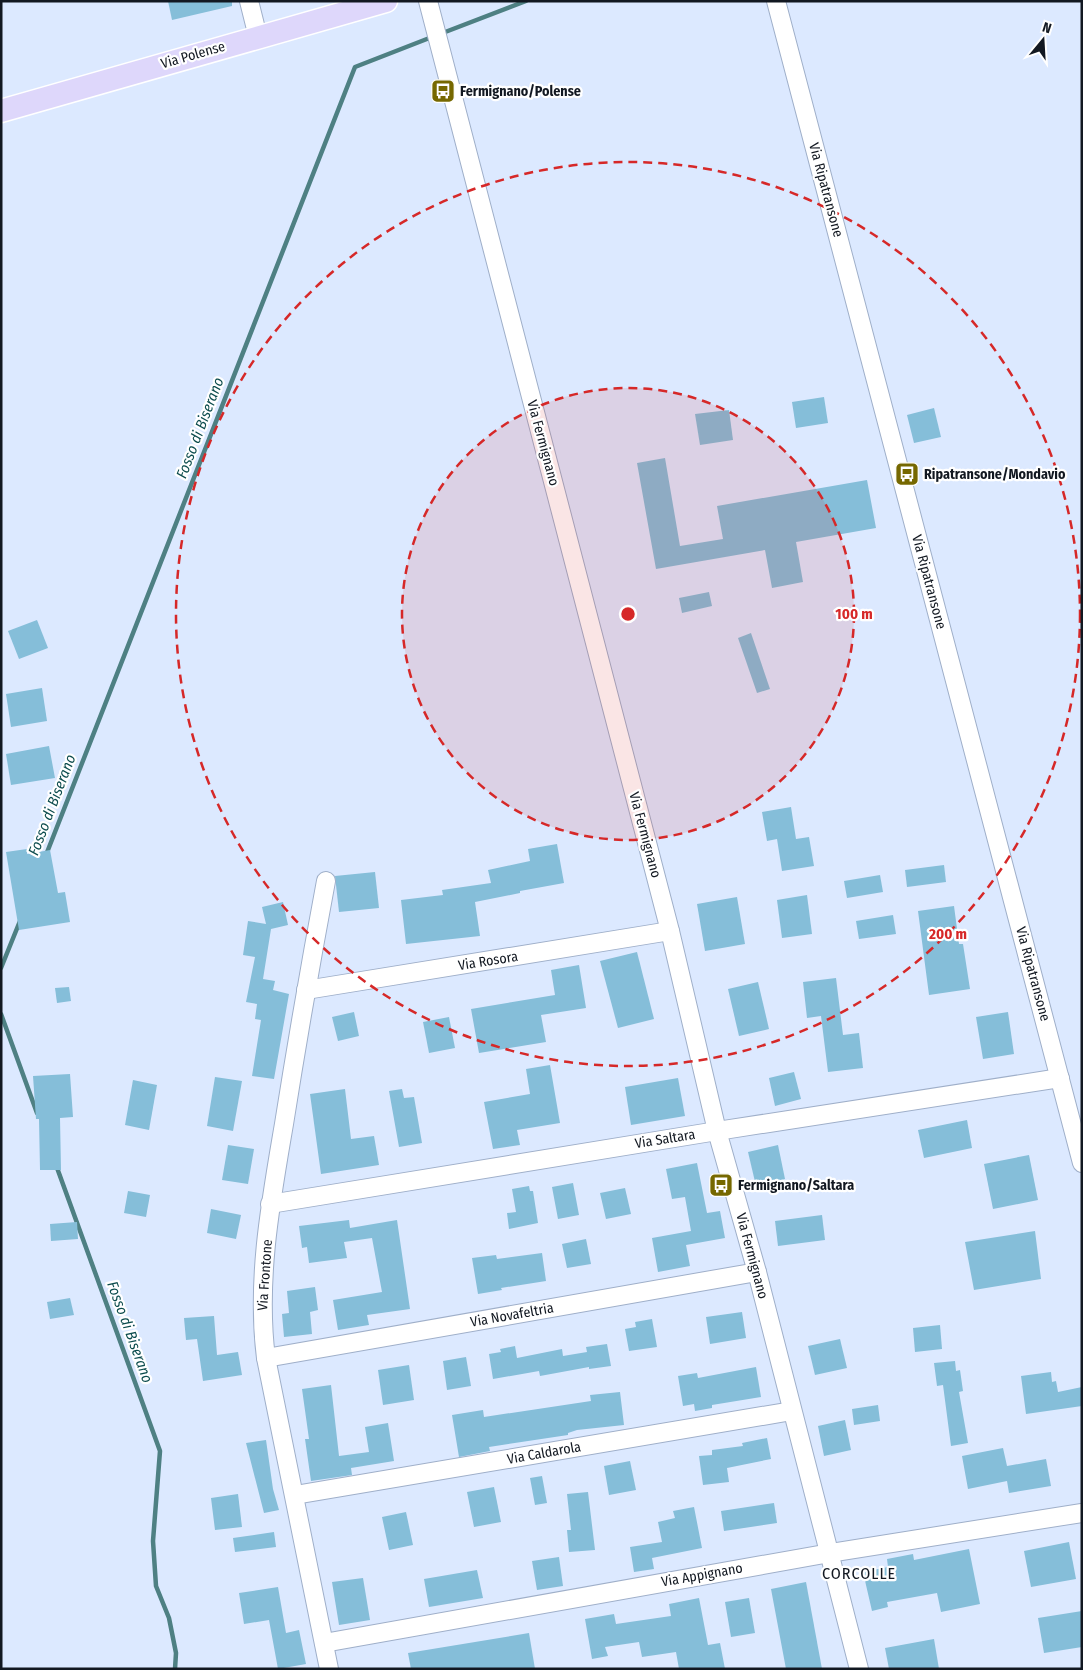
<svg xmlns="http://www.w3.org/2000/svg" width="1083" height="1670" font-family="'Fira Sans Condensed',sans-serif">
	<rect width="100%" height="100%" fill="#dce9ff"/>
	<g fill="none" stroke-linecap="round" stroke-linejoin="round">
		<g stroke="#4e8083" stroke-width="4.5">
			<path d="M440,34L526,1"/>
			<path d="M46,855L355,67L432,37"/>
			<path d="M1,968L20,921"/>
			<path d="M1,1014L37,1113"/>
			<path d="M56,1165L160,1451L153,1541L156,1586L169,1618L176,1653L175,1669"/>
		</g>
	</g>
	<g fill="#85bed9">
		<path d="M168,1H232V6L172,20Z"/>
		<path d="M824,397L828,423L796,428L792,402Z"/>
		<path d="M934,408L941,437L914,443L907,415Z"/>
		<path d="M729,410L733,440L700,445L695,414Z"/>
		<path d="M665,458L680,546L723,539L717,506L867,480L876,528L796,542L803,582L772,588L765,550L656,569L637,463Z"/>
		<path d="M709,592L712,606L682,613L679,598Z"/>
		<path d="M37,620L48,648L19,659L8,631Z"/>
		<path d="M751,633L770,689L757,693L738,638Z"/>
		<path d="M42,688L47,721L11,727L6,694Z"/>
		<path d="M49,746L55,778L11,785L6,754Z"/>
		<path d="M791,807L796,839L809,837L814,866L782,871L777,839L767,841L762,812Z"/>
		<path d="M557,844L564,883L520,891V893L475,902L480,936L406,944L401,900L443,895L442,890L491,883L488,870L530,861L528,849Z"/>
		<path d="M27,849V854L50,850L58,893L65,892L70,922L19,930L6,852Z"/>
		<path d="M944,865L946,882L907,887L905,870Z"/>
		<path d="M375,872L379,908L339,912L335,876Z"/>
		<path d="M880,875L883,892L847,898L844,881Z"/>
		<path d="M807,895L812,934L782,938L777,900Z"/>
		<path d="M737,897L745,944L705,951L697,904Z"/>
		<path d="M283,902L288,925L271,929L263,979L275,981L273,990L289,994L274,1079L252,1076L261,1020L255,1019L257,1004L246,1002L255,957L243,955L248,921L266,924L262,907Z"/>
		<path d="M954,906L959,944H963L970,989L929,995L918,911Z"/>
		<path d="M893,915L896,934L859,939L856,921Z"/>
		<path d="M637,952L654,1019L618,1028L600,961Z"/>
		<path d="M579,965L586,1008L541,1015L546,1042L479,1053L471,1009L555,995L551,970Z"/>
		<path d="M836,978L843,1035L859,1033L863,1068L828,1072L821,1016L807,1018L803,982Z"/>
		<path d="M758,982L769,1029L739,1036L728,989Z"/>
		<path d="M69,987L71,1001L57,1003L55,988Z"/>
		<path d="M354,1012L359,1036L338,1041L332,1017Z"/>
		<path d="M1008,1012L1014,1054L983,1059L976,1017Z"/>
		<path d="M449,1017L455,1048L429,1053L423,1022Z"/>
		<path d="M550,1065L560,1123L517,1130L520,1145L493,1149L484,1102L530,1094L526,1069Z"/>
		<path d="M794,1072L801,1099L775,1106L769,1078Z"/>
		<path d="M70,1074L73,1117L60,1118L61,1170H40L39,1119H36L33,1076Z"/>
		<path d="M215,1077L242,1081L233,1131L207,1126Z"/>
		<path d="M678,1078L685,1116L631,1125L625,1087Z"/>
		<path d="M133,1080L157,1085L149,1130L125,1125Z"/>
		<path d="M345,1089L351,1139L374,1136L379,1165L321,1174L310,1094Z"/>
		<path d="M402,1089L404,1098L414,1097L422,1143L399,1147L389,1091Z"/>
		<path d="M967,1120L972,1148L924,1158L918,1130Z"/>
		<path d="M228,1145L254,1149L248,1184L222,1180Z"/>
		<path d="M778,1145L785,1179L756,1186L748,1152Z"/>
		<path d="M1029,1155L1038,1200L993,1209L984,1164Z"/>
		<path d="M697,1163L707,1213L720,1211L725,1238L686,1245L690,1266L658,1272L652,1238L691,1231L685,1197L672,1199L666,1169Z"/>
		<path d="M573,1183L579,1215L558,1219L552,1187Z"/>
		<path d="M529,1186L530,1191H533L538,1223L509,1229L507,1213L516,1212L512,1189Z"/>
		<path d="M625,1188L631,1214L606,1219L600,1193Z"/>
		<path d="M128,1191L150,1195L146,1217L124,1213Z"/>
		<path d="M211,1209L241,1215L236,1239L207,1233Z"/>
		<path d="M822,1215L825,1240L778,1246L775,1221Z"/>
		<path d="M349,1220L350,1228L397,1220L410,1309L367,1315L369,1325L338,1330L333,1300L382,1292L372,1238L344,1242L347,1258L309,1263L307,1247L302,1248L299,1226Z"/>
		<path d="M77,1222L78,1239L51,1241L50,1224Z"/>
		<path d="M1035,1231L1041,1279L974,1290L965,1242Z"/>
		<path d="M586,1239L591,1264L567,1268L562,1244Z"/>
		<path d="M542,1253L546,1281L501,1288L502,1290L478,1294L472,1258L496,1255L497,1259Z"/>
		<path d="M315,1287L318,1310L310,1312L312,1334L284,1337L282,1314L289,1313L287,1291Z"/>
		<path d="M70,1298L74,1315L50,1319L47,1302Z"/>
		<path d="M742,1312L746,1338L710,1344L706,1317Z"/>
		<path d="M214,1316L217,1355L238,1352L242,1375L203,1381L197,1339L186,1340L184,1318Z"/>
		<path d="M652,1319L657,1347L629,1351L625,1329L636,1327L635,1322Z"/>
		<path d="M940,1325L942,1349L915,1352L913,1328Z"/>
		<path d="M840,1339L847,1368L815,1375L808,1346Z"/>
		<path d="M607,1344L611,1366L589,1369V1367L540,1376L539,1371L493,1379L489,1354L501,1352L500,1349L515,1346L517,1358L562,1349L563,1356L587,1352L586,1347Z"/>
		<path d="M466,1357L471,1386L447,1390L443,1361Z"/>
		<path d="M955,1361L956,1371L960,1370L963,1391L959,1392L968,1443L951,1446L943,1385L937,1386L934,1363Z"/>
		<path d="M409,1365L414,1400L383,1405L378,1370Z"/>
		<path d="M756,1367L761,1397L712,1405V1408L695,1411L694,1404L683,1406L678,1376L697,1373L698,1378Z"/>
		<path d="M1051,1372L1052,1382L1056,1381L1058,1392L1082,1387V1406L1026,1414L1021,1376Z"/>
		<path d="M331,1385L339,1456L369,1452L365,1427L388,1423L394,1461L351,1468L352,1475L311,1481L305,1439H309L302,1389Z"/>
		<path d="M620,1392L624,1425L577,1430L568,1433V1435L489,1447L490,1451L459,1457L452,1415L483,1410L484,1417L591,1401L590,1395Z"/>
		<path d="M878,1405L880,1421L854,1425L852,1409Z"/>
		<path d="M845,1420L851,1450L824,1456L818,1426Z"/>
		<path d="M767,1438L771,1459L727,1468L729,1482L703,1485L699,1456L712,1455V1450L743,1446L742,1443Z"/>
		<path d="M266,1440L273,1489L279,1510L264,1513L246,1443Z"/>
		<path d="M1003,1448L1007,1466L1046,1459L1051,1486L1009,1493L1007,1481L968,1489L962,1456Z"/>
		<path d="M630,1461L636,1490L609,1495L604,1466Z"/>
		<path d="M542,1476L547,1503L535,1505L530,1478Z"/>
		<path d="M494,1487L501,1522L474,1527L467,1492Z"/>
		<path d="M588,1492L595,1550L569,1552L567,1530H571L567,1494Z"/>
		<path d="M238,1494L242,1527L215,1530L211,1498Z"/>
		<path d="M774,1503L777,1523L724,1531L721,1511Z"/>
		<path d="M694,1507L702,1548L652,1558L654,1569L634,1572L630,1547L662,1542L658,1522L675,1518L673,1511Z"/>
		<path d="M406,1512L413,1545L389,1550L382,1517Z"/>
		<path d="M274,1532L276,1547L235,1552L233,1538Z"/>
		<path d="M1069,1542L1076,1579L1031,1587L1024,1551Z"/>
		<path d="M969,1549L980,1604L941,1612L937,1593L887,1602L888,1607L872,1611L863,1572L888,1567L887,1559L913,1554L914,1560Z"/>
		<path d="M559,1557L563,1586L537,1590L532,1561Z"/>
		<path d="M477,1570L483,1598L429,1607L424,1579Z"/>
		<path d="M363,1578L370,1620L339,1625L332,1582Z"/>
		<path d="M806,1582L822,1669H786L771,1589Z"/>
		<path d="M278,1587L286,1633L299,1630L306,1664L278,1669L269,1620L244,1624L239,1593Z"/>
		<path d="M699,1598L708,1645L720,1643L725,1669H679L676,1652L642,1657L639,1642L605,1647L608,1656L592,1659L585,1619L614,1614L616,1624L671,1616L669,1604Z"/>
		<path d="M749,1598L755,1633L731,1637L725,1602Z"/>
		<path d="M1082,1611V1647L1044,1653L1038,1618Z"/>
		<path d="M529,1633L535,1669H411L408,1653Z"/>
		<path d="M934,1639L939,1669H889L885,1648Z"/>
	</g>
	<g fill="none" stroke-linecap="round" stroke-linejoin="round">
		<g stroke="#9fafc9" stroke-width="20">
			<g id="minor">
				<path d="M249,1L258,37"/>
				<path d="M428,1L670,931L717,1131L757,1272L859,1669"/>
				<path d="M776,1L1082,1163"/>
				<path d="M326,881C311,961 297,1042 284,1124C271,1200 256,1280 266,1358L329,1669"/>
				<path d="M306,990L670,931"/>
				<path d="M270,1204L717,1131L1060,1078"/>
				<path d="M266,1358L757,1272"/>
				<path d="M295,1495L792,1411"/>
				<path d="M324,1643L830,1553L1082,1513"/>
			</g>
		</g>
		<g stroke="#fff" stroke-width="25">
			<path id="major" d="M1,111L386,1"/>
		</g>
		<use href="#minor" stroke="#fff" stroke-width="18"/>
		<use href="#major" stroke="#ded7fb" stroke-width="22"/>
	</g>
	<circle cx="628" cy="614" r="226" fill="#d62828" fill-opacity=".12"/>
	<g fill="none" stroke="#d62828" stroke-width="2.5" stroke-dasharray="9 6">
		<circle cx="628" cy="614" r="226"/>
		<circle cx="628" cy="614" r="452"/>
	</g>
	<defs>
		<g id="bus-square" transform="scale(1.25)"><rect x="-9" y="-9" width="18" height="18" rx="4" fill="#766800" stroke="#fff"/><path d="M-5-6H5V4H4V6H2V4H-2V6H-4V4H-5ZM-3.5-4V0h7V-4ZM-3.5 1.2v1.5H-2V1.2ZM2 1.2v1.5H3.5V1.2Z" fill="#fff"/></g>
	</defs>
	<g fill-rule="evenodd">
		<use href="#bus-square" x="443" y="91"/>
		<use href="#bus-square" x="907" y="474"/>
		<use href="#bus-square" x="721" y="1185"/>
	</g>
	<g text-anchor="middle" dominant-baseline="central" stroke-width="4.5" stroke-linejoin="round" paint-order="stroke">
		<g font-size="14" fill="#121821" stroke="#fff">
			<text transform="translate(193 55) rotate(-16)">Via Polense</text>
			<text transform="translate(826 190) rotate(75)">Via Ripatransone</text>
			<text transform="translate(543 443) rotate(75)">Via Fermignano</text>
			<text transform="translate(929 582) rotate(75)">Via Ripatransone</text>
			<text transform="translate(645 835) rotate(75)">Via Fermignano</text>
			<text transform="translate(488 961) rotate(-9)">Via Rosora</text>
			<text transform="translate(1033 974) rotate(75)">Via Ripatransone</text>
			<text transform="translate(665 1139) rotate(-9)">Via Saltara</text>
			<text transform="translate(752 1256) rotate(75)">Via Fermignano</text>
			<text transform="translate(265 1275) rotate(-86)">Via Frontone</text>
			<text transform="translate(512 1315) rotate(-10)">Via Novafeltria</text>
			<text transform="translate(544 1453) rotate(-10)">Via Caldarola</text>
			<text transform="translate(702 1575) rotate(-10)">Via Appignano</text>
		</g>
		<g font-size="14" font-weight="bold" fill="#121821" stroke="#fff" text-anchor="start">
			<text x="460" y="91">Fermignano/Polense</text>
			<text x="924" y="474">Ripatransone/Mondavio</text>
			<text x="738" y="1185">Fermignano/Saltara</text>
		</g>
		<g font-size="15" font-style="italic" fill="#0c4c4d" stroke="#fff">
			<text transform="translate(200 428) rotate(-69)">Fosso di Biserano</text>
			<text transform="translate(52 805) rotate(-69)">Fosso di Biserano</text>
			<text transform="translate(130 1332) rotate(70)">Fosso di Biserano</text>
		</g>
		<g font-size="16" letter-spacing="1" fill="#121821" stroke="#fff">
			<text x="859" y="1573">CORCOLLE</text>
		</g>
	</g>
	<circle cx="628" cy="614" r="8" fill="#d62828" stroke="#fff" stroke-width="2.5"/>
	<g font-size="15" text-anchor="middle" font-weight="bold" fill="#d62828" stroke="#fff" stroke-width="4.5" stroke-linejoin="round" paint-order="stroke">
		<text x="854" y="619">100 m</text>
		<text x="948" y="939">200 m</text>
	</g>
	<rect width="1083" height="1670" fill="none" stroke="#121821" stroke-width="5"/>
	<g transform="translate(1043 40) rotate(18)" stroke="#ffffff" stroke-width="4" paint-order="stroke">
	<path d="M0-4L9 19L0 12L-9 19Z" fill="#121821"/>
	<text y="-8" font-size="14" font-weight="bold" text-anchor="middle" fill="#121821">N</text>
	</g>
</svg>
